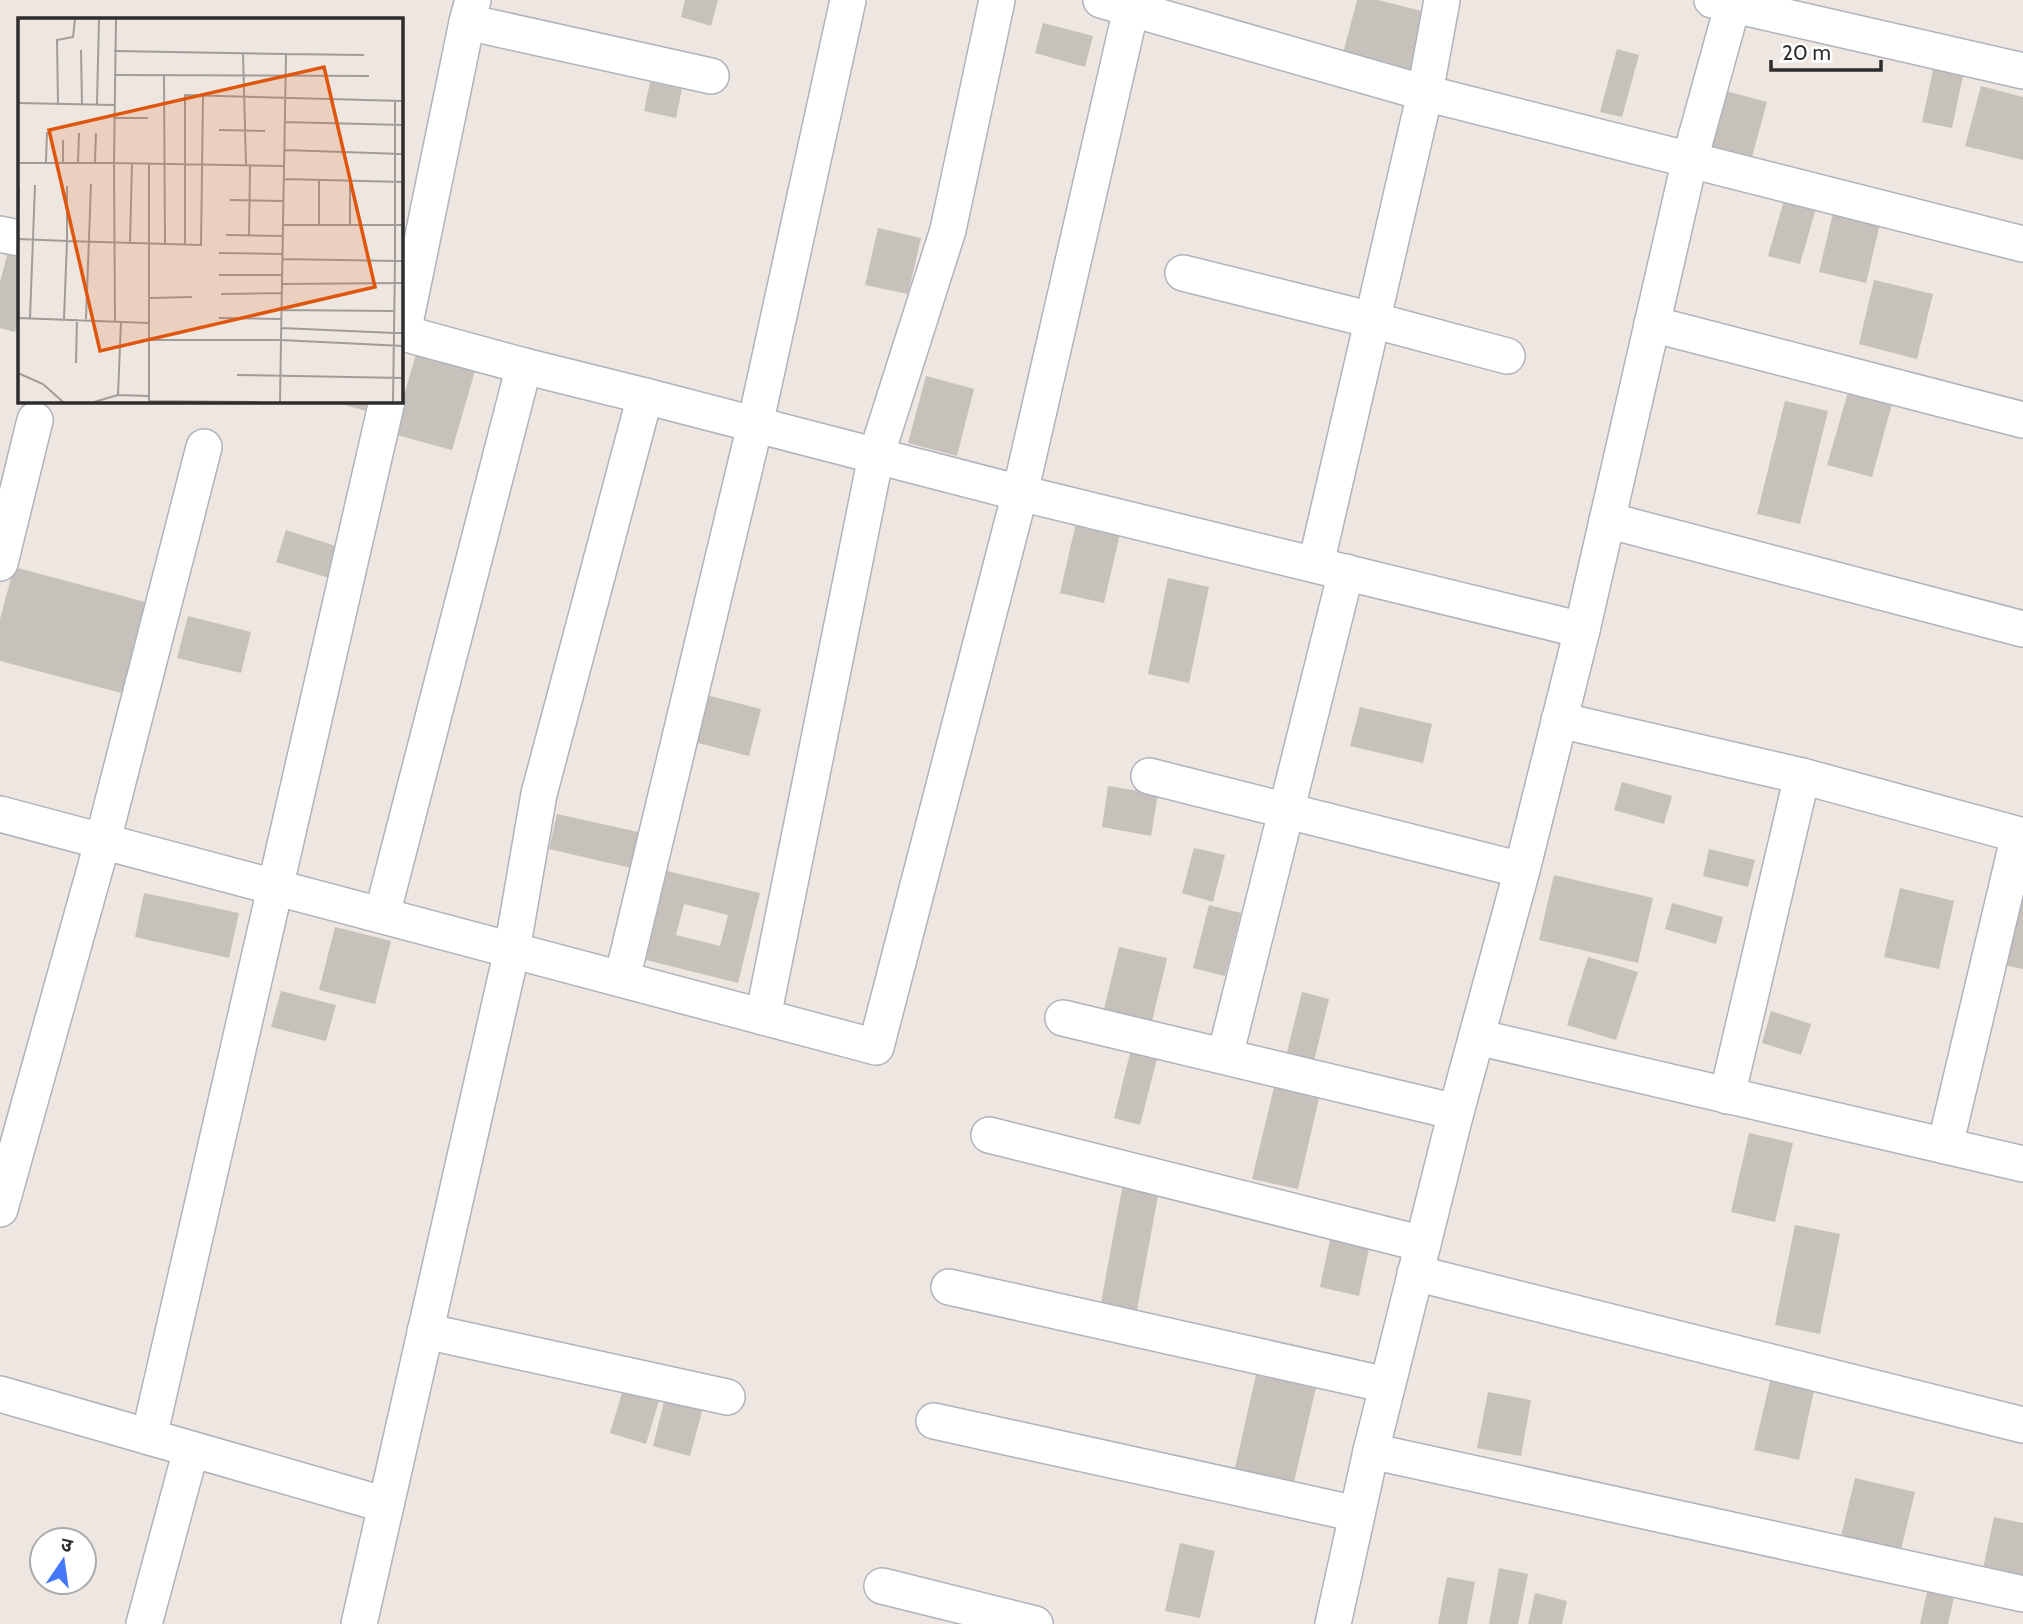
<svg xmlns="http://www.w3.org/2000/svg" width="2023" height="1624" font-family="Cabin,'Noto Sans Devanagari',sans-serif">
	<rect width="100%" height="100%" fill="#eee6e0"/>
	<g fill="#c7c1bb" fill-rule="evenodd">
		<path d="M685,0H718L711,26L681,17Z"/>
		<path d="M1357,0H1378L1426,12L1408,79L1341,61Z"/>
		<path d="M1043,23L1093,36L1085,67L1035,53Z"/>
		<path d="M1617,49L1639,55L1622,117L1600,112Z"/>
		<path d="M1935,60L1965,66L1952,128L1922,122Z"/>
		<path d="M650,82L682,89L676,118L644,111Z"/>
		<path d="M1981,86L2023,97V160L1965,146Z"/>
		<path d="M1722,90L1767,102L1749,168L1705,156Z"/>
		<path d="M1787,190L1819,198L1800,264L1768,256Z"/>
		<path d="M1834,209L1881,220L1866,283L1819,272Z"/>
		<path d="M878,228L921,238L908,294L865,285Z"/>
		<path d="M9,248L19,250V317L15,332L0,328V282Z"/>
		<path d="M1874,280L1933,294L1917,359L1859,344Z"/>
		<path d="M416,354L475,371L452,450L393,434Z"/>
		<path d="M926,376L974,389L957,456L908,443Z"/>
		<path d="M1848,392L1892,404L1872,477L1827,465Z"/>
		<path d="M330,401H377L374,413Z"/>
		<path d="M1785,401L1828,411L1800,524L1757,514Z"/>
		<path d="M1078,514L1122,525L1104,603L1060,593Z"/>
		<path d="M286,530L348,550L339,581L276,562Z"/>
		<path d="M14,567L149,603L125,694L0,661V619Z"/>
		<path d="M1168,578L1209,587L1189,683L1148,674Z"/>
		<path d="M188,616L251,632L241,673L177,658Z"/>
		<path d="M706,695L761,709L749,756L694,742Z"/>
		<path d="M1360,707L1432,724L1423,763L1350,746Z"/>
		<path d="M1622,782L1672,796L1664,824L1614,810Z"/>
		<path d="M1108,786L1158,794L1151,836L1102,827Z"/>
		<path d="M557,814L652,835L644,871L549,849Z"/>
		<path d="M1194,848L1225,855L1213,902L1182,893Z"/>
		<path d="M1709,849L1755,860L1748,887L1703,876Z"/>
		<path d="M2023,858V969L2000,964Z"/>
		<path d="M667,871L760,893L738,983L646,960ZM684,904L728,915L720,946L676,935Z"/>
		<path d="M1554,875L1653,898L1638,963L1539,940Z"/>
		<path d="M1900,888L1954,901L1939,969L1884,957Z"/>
		<path d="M144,893L239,913L229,958L135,937Z"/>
		<path d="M1672,903L1723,917L1716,944L1665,929Z"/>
		<path d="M1209,905L1241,913L1225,976L1193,968Z"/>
		<path d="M335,927L391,941L375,1004L319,990Z"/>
		<path d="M1119,947L1167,958L1149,1034L1101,1022Z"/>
		<path d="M1588,957L1638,972L1616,1040L1567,1025Z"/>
		<path d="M281,991L336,1005L326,1041L271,1027Z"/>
		<path d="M1302,992L1329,999L1311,1074L1283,1068Z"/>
		<path d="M1771,1011L1811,1024L1801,1055L1762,1043Z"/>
		<path d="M1132,1045L1159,1051L1140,1125L1114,1118Z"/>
		<path d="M1276,1079L1321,1090L1298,1189L1252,1179Z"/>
		<path d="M1749,1133L1793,1143L1775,1222L1731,1212Z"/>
		<path d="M1124,1178L1160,1185L1136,1315L1100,1308Z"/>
		<path d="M1795,1225L1840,1234L1820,1334L1775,1325Z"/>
		<path d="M1332,1230L1371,1239L1359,1296L1320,1287Z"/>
		<path d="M1258,1366L1318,1379L1294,1482L1235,1468Z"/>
		<path d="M1770,1381L1814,1391L1799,1460L1754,1450Z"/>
		<path d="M624,1386L660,1397L646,1444L610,1433Z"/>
		<path d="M1488,1392L1531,1400L1521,1456L1477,1448Z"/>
		<path d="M665,1398L703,1408L690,1456L653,1446Z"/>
		<path d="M1855,1478L1915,1492L1898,1562L1838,1549Z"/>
		<path d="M1994,1517L2023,1523V1578L1983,1569Z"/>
		<path d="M1180,1543L1215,1551L1200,1618L1165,1611Z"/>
		<path d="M1499,1568L1528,1574L1518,1624H1489Z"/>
		<path d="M1447,1577L1475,1582L1467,1624H1438Z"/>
		<path d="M1929,1583L1956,1589L1948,1624H1920Z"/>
		<path d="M1535,1593L1567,1601L1562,1624H1528Z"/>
	</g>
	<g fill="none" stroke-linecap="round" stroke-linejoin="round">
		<g stroke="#b0b3bd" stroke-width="38">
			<g id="minor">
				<path d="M473,0L467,22L403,333L524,366L645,396L1020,493L1582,630"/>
				<path d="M1101,0L1425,93L2023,244"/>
				<path d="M1712,0L2023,71"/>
				<path d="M467,22L711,76"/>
				<path d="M0,234L19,238"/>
				<path d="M1183,273L1372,320L1507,356"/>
				<path d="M1652,324L2023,420"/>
				<path d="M1607,520L2023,629"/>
				<path d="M0,563L35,420"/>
				<path d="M1316,564L1425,93L1442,0"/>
				<path d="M1559,720L1802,776L2023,836"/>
				<path d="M1149,776L1522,870"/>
				<path d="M0,814L876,1047L1020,493L1131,9"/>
				<path d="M382,915L524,366"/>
				<path d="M622,979L755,425L848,0"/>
				<path d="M763,1017L876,456L948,230L997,0"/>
				<path d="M1063,1018L1456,1112"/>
				<path d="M1477,1037L2023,1164"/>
				<path d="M1225,1056L1346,572"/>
				<path d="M1727,1096L1802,776"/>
				<path d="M989,1135L1423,1244"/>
				<path d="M1945,1146L2019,835"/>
				<path d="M0,1209L103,840L204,447"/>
				<path d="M1415,1273L2023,1425"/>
				<path d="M949,1287L1387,1385"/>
				<path d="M425,1331L727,1397"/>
				<path d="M0,1394L386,1505"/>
				<path d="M934,1421L1357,1514"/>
				<path d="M149,1437L387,401"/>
				<path d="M1371,1451L2023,1594"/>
				<path d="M882,1586L1035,1624"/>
				<path d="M144,1624L191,1450"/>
				<path d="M359,1624L512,950L539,794L645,396"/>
				<path d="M1333,1624L1371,1451L1456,1112L1522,870L1582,630L1690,159L1734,0"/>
			</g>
		</g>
		<use href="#minor" stroke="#fff" stroke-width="35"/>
	</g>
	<g transform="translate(18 18)">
		<rect width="385" height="385" fill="#eee6e0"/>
		<path fill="none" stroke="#a19c98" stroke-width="2" d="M98,1L96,145L266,148M63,32L64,86M96,33L268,36M225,35L228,147M346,37L268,36L263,322L385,328M96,57L351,58M146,57L147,226M377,83V243H385M0,85L96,87M40,85L39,22L55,19L57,1M79,86L81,1M95,100H130M266,104L385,107M201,112L247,113M266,132L385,136M28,144L29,114M45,144V122M60,144L61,115M77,144L78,115M0,145H96L97,303M266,161L385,164M212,182L266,183M0,199L1,171M265,207H385M301,207V161M332,207V162M208,217L264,218M231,217L232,148M0,221L49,223V168M112,225L114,145M167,226V77L385,83M201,235L264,236M264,241L377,243L376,315H385M201,257H263M263,266L385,265M203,276L263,275M131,280L174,279M263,292L375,293M0,300L131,305M12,300L17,167M201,300L263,301M46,301L49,223L183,227L185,78M68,301L73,166M263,310L376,315L375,384M131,322H263L262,384M58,345L59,301M0,355L25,366L45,384M219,357L385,360M100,377L103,303M131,383L240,384M76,384L100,377L131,378M131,384V146"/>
		<path fill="#df570e" fill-opacity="0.15" stroke="#df570e" stroke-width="3.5" d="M306,49L357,269L82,333L31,112Z"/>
		<rect width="385" height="385" fill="none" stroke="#2d2d2d" stroke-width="3.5"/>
	</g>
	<g transform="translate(63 1561) rotate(13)"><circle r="33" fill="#ffffff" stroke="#ababab" stroke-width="2"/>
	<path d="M0-5L12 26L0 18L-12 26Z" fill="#4578f6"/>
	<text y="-10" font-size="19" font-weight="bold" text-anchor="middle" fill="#2d2d2d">उ</text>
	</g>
	<path d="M1771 60v10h110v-10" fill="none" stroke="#2d2d2d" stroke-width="3.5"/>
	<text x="1782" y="60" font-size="21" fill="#2d2d2d" stroke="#ffffff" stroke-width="5" paint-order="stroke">20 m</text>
</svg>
